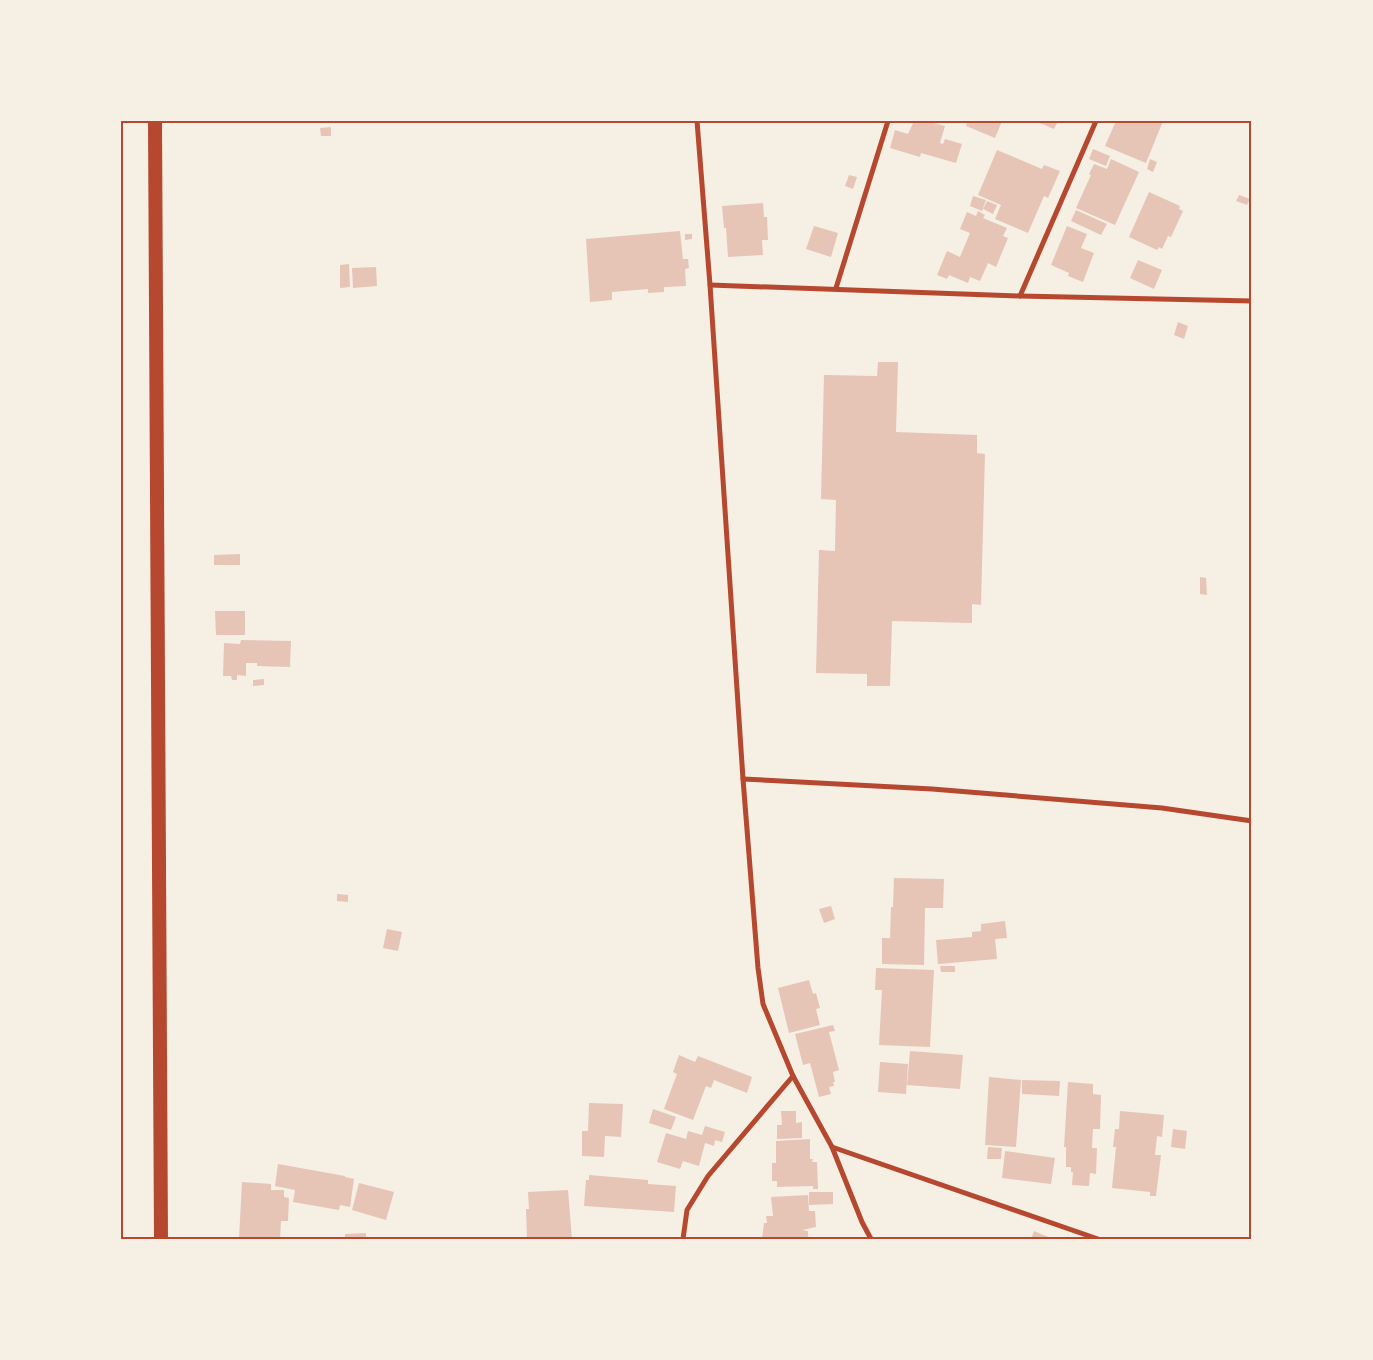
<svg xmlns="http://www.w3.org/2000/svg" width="1373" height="1360" font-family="Jost,sans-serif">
	<rect width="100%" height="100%" fill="#f6efe4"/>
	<g fill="#e6c5b7">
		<path d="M914,121H927L945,126L940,143L943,144L945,139L962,144L956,163L921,153L920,157L890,148L895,130L908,134Z"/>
		<path d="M968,121H1002L995,138L966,126Z"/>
		<path d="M1035,121H1058L1054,129Z"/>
		<path d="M1116,121H1163L1146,163L1105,146Z"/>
		<path d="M331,127V136H321L320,128Z"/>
		<path d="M1093,149L1110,156L1106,166L1089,159Z"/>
		<path d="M997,150L1042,169L1044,165L1060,171L1048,198L1044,196L1028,233L995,219L1001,205L978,195Z"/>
		<path d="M1111,159L1139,172L1115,225L1076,208L1091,175L1089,174L1094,164L1107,169Z"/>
		<path d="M1150,159L1157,162L1153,172L1147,169Z"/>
		<path d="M849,175L857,177L853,189L845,186Z"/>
		<path d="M1149,192L1180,206L1179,209L1183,211L1171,237L1168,236L1162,249L1159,247L1157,250L1129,237Z"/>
		<path d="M1239,195L1250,199L1247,205L1236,201Z"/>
		<path d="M973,196L986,200L982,211L970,206Z"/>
		<path d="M987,201L997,205L993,214L983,209Z"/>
		<path d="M763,203L764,217H767L768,240H762L763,255L728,257L726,228H724L722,206Z"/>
		<path d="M1076,210L1107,224L1101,235L1071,221Z"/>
		<path d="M978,211L985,215L983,218L1007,228L1003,236L1008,238L996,267L988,263L980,281L970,277L968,283L949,275L947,279L937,275L947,251L960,257L970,233L960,229L967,212L976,216Z"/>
		<path d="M814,226L838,233L831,257L806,249Z"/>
		<path d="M1067,226L1087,234L1081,248L1094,253L1083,282L1068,276L1069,273L1051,265Z"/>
		<path d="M680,231L683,259H688L689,268L685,269L686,286L664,287V292L648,293V289L612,292V300L590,302L586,239Z"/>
		<path d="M685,234H692V239L685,240Z"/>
		<path d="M1138,260L1162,270L1154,289L1130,278Z"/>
		<path d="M349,264L350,287L340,288V265Z"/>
		<path d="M376,267L377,286L353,288L352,268Z"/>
		<path d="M1178,322L1188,326L1184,339L1174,335Z"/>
		<path d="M878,362H898L896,432L977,435V453L985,454L981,605L972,604V623L892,621L890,686H867V674L816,673L819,550L835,551L836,500L821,499L824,375L877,376Z"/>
		<path d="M240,554V565H214V555Z"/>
		<path d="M1200,577L1206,578L1207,595L1200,594Z"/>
		<path d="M215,611H245V635H216Z"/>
		<path d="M241,640L291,641L290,667L257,666V663H246V676L237,675V680H232L231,676H223L224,643L240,644Z"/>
		<path d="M264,679V685L253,686V680Z"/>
		<path d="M894,878L944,879L943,908H925L924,965L882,964V938H890L891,907H893Z"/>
		<path d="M337,894L348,895V902L337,901Z"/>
		<path d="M831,906L835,919L824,923L819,909Z"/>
		<path d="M1005,921L1007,938L995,939L997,959L938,964L936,940L972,937V932L981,931V924Z"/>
		<path d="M387,929L402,932L398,951L383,948Z"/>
		<path d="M940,966H955V972H941Z"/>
		<path d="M876,968L934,970L930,1047L879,1045L882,990H875Z"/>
		<path d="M809,980L813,994L816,993L820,1008L816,1009L820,1025L789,1033L778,988Z"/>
		<path d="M833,1025L835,1031L829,1032L839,1070L833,1072L835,1082H833L834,1086L829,1087L831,1094L819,1097L810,1063L803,1065L795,1034Z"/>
		<path d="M910,1051L963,1055L960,1089L907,1085Z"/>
		<path d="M679,1055L695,1062L698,1056L752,1077L747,1093L714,1080L711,1088L706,1086L693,1120L664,1109L677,1074L673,1072Z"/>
		<path d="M880,1062L908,1064L906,1094L878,1092Z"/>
		<path d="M989,1077L1021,1080L1016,1147L985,1145Z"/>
		<path d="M1022,1080L1060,1081L1059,1096L1022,1094Z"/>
		<path d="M1068,1082L1093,1084V1094L1101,1095L1100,1129H1093L1092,1148H1097L1096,1174L1090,1173L1089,1186L1072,1185L1073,1172H1071V1167H1066V1147H1064Z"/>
		<path d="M589,1103L623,1104L621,1137L605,1136L604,1157L582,1156V1131H588Z"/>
		<path d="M653,1109L676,1117L671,1130L649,1123Z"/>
		<path d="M781,1111H796V1123L802,1122V1138L777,1139V1125H782Z"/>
		<path d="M1120,1111L1164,1115L1162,1137L1157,1136L1155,1155H1161L1156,1196H1150V1192L1112,1188L1116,1147H1113L1115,1129H1119Z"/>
		<path d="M705,1126L725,1132L722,1142L715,1140L714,1146L705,1143L699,1166L683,1161L680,1169L657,1162L666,1133L686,1139L688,1131L702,1135Z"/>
		<path d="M1173,1129L1187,1131L1185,1149L1171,1147Z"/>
		<path d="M810,1139V1159H813L812,1162H817L818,1189H813V1186L777,1187V1181H772V1163H776V1141Z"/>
		<path d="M988,1147L1002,1148L1001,1159H987Z"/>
		<path d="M1005,1151L1055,1158L1051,1184L1002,1178Z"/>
		<path d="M278,1164L345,1176V1177L354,1179L350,1207L340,1205L339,1210L293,1202L295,1190L275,1186Z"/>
		<path d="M589,1175L648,1180V1184L676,1186L674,1212L584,1206L586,1180H589Z"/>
		<path d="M242,1182L271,1184V1190H284V1197L289,1198L288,1221H281L280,1239H239Z"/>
		<path d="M359,1183L394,1192L386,1220L352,1210Z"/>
		<path d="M568,1190L572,1239H527L526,1209H529L528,1192Z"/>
		<path d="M809,1192H833V1204L809,1205Z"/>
		<path d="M808,1195L809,1211H815L816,1227L802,1230L808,1231V1239H762L764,1223H767L766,1216H773L771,1197Z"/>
		<path d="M1034,1231L1053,1239H1031Z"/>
		<path d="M366,1233V1239H345V1234Z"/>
	</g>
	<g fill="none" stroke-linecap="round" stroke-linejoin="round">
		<g stroke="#b5482f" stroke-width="5">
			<path d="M697,121L710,285L743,779L758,968L763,1004L793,1076L832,1147L862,1222L871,1239"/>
			<path d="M710,285L1020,296L1252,301"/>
			<path d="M836,288L888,121"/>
			<path d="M1020,296L1096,121"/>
			<path d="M743,779L932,789L1162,808L1252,821"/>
			<path d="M832,1147L1098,1239"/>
			<path d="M683,1239L687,1210L708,1176L793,1076"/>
		</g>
		<path stroke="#b5482f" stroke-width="14" d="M155,121L161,1239"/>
	</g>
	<rect width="1373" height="1360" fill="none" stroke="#f6efe4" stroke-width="245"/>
	<rect x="122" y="122" width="1128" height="1116" fill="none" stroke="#b5482f" stroke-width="2"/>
</svg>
